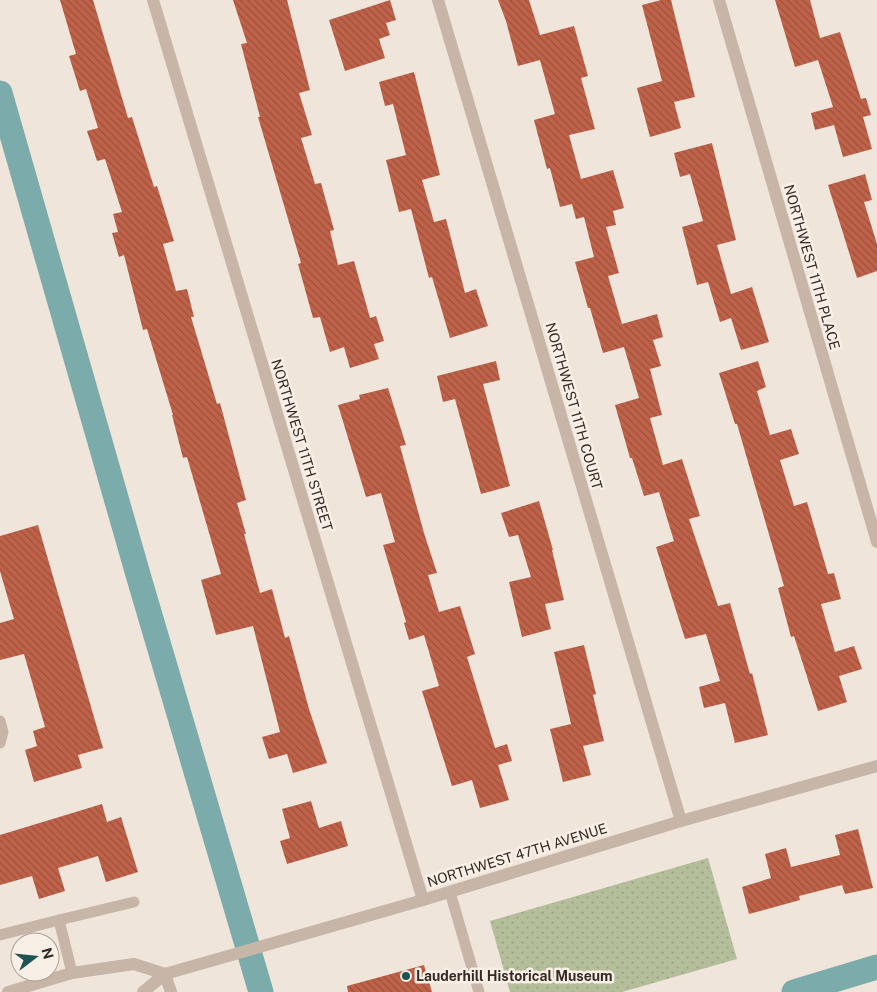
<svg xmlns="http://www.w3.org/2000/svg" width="877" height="992" font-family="'Public Sans',sans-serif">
	<defs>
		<pattern id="park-dots" width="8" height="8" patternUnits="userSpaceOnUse" patternTransform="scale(1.25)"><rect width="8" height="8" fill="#b4be9b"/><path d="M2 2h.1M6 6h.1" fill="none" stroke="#9ba386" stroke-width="1.8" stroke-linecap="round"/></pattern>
		<pattern id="building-back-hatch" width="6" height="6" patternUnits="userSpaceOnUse" patternTransform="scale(1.25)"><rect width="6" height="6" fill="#bf6249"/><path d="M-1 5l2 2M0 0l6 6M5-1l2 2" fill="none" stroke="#9c513d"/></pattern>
	</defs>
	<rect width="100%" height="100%" fill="#f0e5da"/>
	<path fill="url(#park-dots)" d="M708,858L737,959L622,992H510L490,921Z"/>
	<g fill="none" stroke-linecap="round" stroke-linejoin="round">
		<g stroke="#7babab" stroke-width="25">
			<path d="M0,93L139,578L261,992"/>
			<path d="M794,992L877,967"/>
		</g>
	</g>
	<g fill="url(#building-back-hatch)">
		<path d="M60,0H93L128,118L132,117L154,187L157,186L174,241L163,244L176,291L187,289L194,317H191L200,347L217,404L220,403L246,500L237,503L246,534H244L260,593L272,589L285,638L289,636L309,709L327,763L293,773L287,754L269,759L262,737L280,732L253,626L216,635L201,580L221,574L187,457L183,458L172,415H173L147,329L143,330L124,255L119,257L112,233L118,232L113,214L122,212L105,159L97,161L87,131L98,128L86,89L80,91L69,56L76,54Z"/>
		<path d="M233,0H287L310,90L299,93L312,135L301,138L315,184L321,183L334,230L330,231L338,265L354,261L370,318L376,316L384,341L374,344L379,359L350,368L344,347L330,352L320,317L313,318L298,264L301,263L258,117H260L241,44L247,43Z"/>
		<path d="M390,0L396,20L386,23L390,35L379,39L385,58L345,71L329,20Z"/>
		<path d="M498,0H529L540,35L574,26L588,76L581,78L595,129L569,135L581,179L613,170L624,208L613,211L616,225L606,227L619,273L608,276L622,324L657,314L663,337L653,340L661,366L650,369L662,415L650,418L663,465L682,459L700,516L689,519L718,606L730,603L750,674L752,673L768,735L735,743L725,703L704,708L699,687L720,681L706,634L685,639L656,547L674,541L659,492L644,496L632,458H630L615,405L639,398L624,347L603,353L590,308H588L575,262L594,257L584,217L576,219L572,204L560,207L550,168L547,169L534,120L555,114L540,60L518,66L506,21Z"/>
		<path d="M661,0H671L695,97L674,102L681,128L650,137L637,88L662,81L642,5Z"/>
		<path d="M775,0H810L820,38L840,32L861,99L866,98L871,115L863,117L872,149L843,157L834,125L815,130L811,113L833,107L818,60L795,67Z"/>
		<path d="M414,72L440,175L422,180L434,222L446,219L465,293L476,289L488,326L450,338L432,277L429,278L411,209L399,212L386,160L406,155L393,104L385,106L379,82Z"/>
		<path d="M712,143L736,240L717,245L731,294L752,287L769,342L741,350L731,318L720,322L708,282L697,285L682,227L703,221L690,174L680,177L674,153Z"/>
		<path d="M865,174L872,200L864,202L877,244V271L857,278L828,185Z"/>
		<path d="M496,361L500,380L483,384L510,486L481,494L455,399L443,402L437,376Z"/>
		<path d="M758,361L766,387L757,391L770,435L791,429L799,454L780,460L794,506L807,502L828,574L834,573L841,599L821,604L835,652L854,646L862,669L839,676L847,702L818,711L794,636L791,637L778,588L784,586L737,424H735L719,373Z"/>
		<path d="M388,388L406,445L400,446L424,533L437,573L428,575L439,612L460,606L475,654L467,657L495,748L507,744L512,761L498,765L509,800L480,808L472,780L452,786L422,691L439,686L424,635L409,640L404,623L406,622L383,545L395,542L381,493L366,497L338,405L360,399L359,395Z"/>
		<path d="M539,501L553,550H552L564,600L545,604L551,629L522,637L509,582L531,577L518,535L509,537L501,513Z"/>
		<path d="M38,525L103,748L78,755L82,768L34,782L25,750L37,746L33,731L45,727L24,654L0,660V623L14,619L0,571V536Z"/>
		<path d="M584,645L596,694L593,695L604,741L583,746L591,775L563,782L550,729L571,724L554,652Z"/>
		<path d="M311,801L319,828L341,821L348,846L287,864L280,841L290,838L282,809Z"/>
		<path d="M102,804L107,822L121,817L138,872L106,882L98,856L58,868L65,891L39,899L32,876L0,885V835Z"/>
		<path d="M858,829L873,888L845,894L842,885L799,896L800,900L749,914L742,887L771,878L765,854L786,848L791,867L840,855L835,835Z"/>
		<path d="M424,965L432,992H348L347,986Z"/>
	</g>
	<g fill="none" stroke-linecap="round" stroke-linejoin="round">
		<g stroke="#c7b5a7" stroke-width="11">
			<path d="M0,721L3,732L0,743"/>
			<path d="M450,892L479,992"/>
			<path d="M59,920L134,902"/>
			<path d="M0,935L59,920L72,973"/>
		</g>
		<g stroke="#c7b5a7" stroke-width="12">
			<path d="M153,0L423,900"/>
			<path d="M438,0L681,821"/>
			<path d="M719,0L877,542"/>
			<path d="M165,974L171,992"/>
		</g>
		<g stroke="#c7b5a7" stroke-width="12">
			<path d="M8,992L72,973L134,964L165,974"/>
			<path d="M143,992L165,974L423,900L681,821L877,766"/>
		</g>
	</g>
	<circle fill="#1f5253" stroke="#f8efe6" stroke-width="2" cx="406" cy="976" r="5"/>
	<g text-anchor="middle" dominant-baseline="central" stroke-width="5" stroke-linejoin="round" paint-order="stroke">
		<g font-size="14" fill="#342b27" stroke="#f8efe6">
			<text transform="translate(812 267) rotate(74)">NORTHWEST 11TH PLACE</text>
			<text transform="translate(574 406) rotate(74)">NORTHWEST 11TH COURT</text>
			<text transform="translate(302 445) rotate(73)">NORTHWEST 11TH STREET</text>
			<text transform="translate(517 855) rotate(-17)">NORTHWEST 47TH AVENUE</text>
		</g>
		<g font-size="14" font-weight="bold" fill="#342b27" stroke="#f8efe6" text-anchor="start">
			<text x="416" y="976">Lauderhill Historical Museum</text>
		</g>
	</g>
	<g transform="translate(35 957) rotate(74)"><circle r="24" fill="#f8efe6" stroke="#aaa19a"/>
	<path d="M0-4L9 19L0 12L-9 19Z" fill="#1f5253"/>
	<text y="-8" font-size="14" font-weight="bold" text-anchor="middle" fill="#342b27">N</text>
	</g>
</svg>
